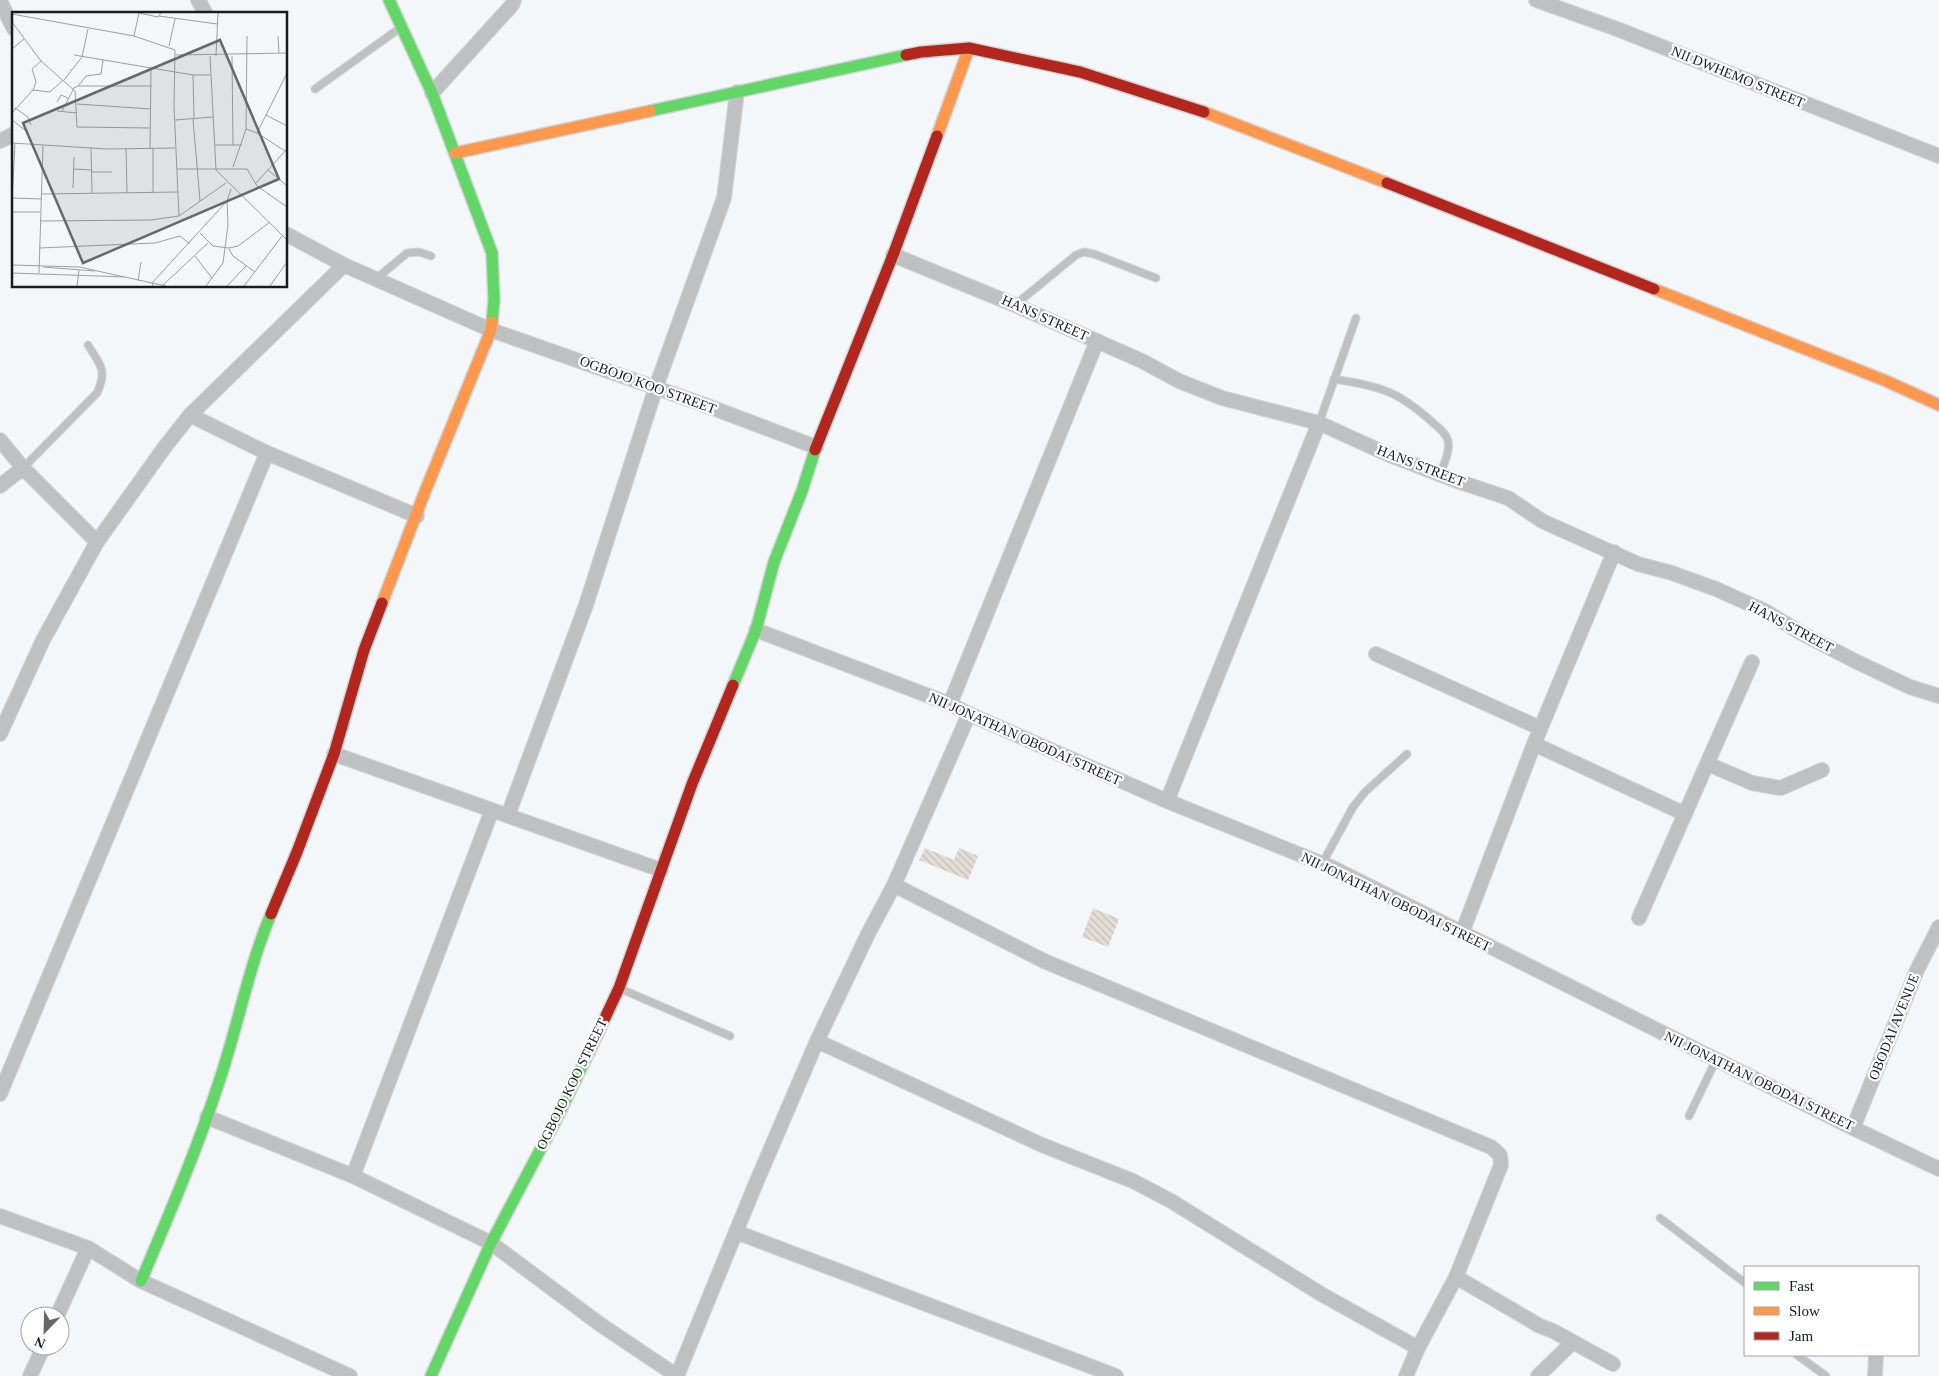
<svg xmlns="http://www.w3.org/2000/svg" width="1939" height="1376" font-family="'Times New Roman',serif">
	<defs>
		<pattern id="building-back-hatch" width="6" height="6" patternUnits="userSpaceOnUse" patternTransform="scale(1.25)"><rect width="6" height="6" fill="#e3ddd5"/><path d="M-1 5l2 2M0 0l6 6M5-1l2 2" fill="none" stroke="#c2bdb7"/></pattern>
	</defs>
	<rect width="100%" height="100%" fill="#f4f7fa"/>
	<g fill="url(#building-back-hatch)">
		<path d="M925,848L954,860L959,848L978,856L968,880L919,860Z"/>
		<path d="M1093,908L1119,919L1108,947L1082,937Z"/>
	</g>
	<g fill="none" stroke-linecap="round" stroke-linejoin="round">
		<g stroke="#d2d4d6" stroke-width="9">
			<g id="lane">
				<path d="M315,89L400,28"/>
				<path d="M376,279L407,253L419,252L431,256"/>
				<path d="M1015,305L1076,255L1084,252L1094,254L1156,278"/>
				<path d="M1334,379C1380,387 1395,389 1431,421C1437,427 1446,432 1448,441C1450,452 1444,464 1440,474"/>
				<path d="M1319,423L1356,318"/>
				<path d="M23,468L97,393C108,370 100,365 88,345"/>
				<path d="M1322,864L1353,807L1365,792L1407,754"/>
				<path d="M621,989L730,1036"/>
				<path d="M1689,1116L1716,1060"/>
				<path d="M1660,1218L1745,1283"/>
				<path d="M1797,1355L1826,1376"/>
			</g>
		</g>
		<g stroke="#d2d4d6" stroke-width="16">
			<g id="street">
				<path d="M198,0L206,14"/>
				<path d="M1536,0L1617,29L1939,156"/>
				<path d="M0,1L14,29"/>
				<path d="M432,93L512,5L514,0"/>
				<path d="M0,141L14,134"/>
				<path d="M286,234L344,265L491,330L705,405L816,447"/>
				<path d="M893,255L1015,305L1142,361L1179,381L1222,398L1319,423L1387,454L1457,481L1508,498L1542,521L1638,564L1672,573L1716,589L1765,611L1801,633L1855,661L1910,687L1939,696"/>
				<path d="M190,415L267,453L417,516"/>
				<path d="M0,440L23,468"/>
				<path d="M0,486L23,468L97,542"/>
				<path d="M756,630L950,704L969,714L1167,801L1333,868L1853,1128L1939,1169"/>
				<path d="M1376,654L1540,728"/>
				<path d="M950,704L1097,341"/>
				<path d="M0,734L43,640L97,542L164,448L190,415L344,265"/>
				<path d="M1534,744L1685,814"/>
				<path d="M334,754L661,870"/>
				<path d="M1708,764L1752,783L1781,788L1822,770"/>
				<path d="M1167,801L1319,423"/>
				<path d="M508,815L586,605L656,387L724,198L737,92"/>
				<path d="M894,885L1044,961L1491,1147L1500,1155L1501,1165L1456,1277L1418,1348L1406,1376"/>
				<path d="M1639,918L1752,662"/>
				<path d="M1462,933L1534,744L1614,552"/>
				<path d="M817,1041L1042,1145L1133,1181L1171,1201L1321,1294L1418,1348"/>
				<path d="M0,1094L267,453"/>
				<path d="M207,1117L353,1176L492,810"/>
				<path d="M1853,1128L1917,970L1939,927"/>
				<path d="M353,1176L491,1243L601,1325L677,1376"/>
				<path d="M0,1216L88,1248L141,1281L350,1376"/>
				<path d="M736,1232L1116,1376"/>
				<path d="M1456,1277L1540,1326L1553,1331L1613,1364"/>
				<path d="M57,1316L88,1248"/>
				<path d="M30,1376L44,1346"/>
				<path d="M677,1376L756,1183L817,1041L868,934L894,885L969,714"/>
				<path d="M1538,1376L1573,1342"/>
				<path d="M1875,1376L1876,1355"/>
			</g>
		</g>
		<g stroke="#d2d4d6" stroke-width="14">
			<g id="fast">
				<path d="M389,0L432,93L492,253L494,300L492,322"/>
				<path d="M650,111L906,55"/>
				<path d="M733,685L756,630L774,562L802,491L815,450"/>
				<path d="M141,1281C169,1215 197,1150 219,1082C238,1026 248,969 271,914"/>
				<path d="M431,1376L491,1243L557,1118L589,1052"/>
			</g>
		</g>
		<g stroke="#d2d4d6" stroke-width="14">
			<g id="slow">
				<path d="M1204,112L1387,183"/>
				<path d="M937,136L969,48"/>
				<path d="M455,153L650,111"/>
				<path d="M1654,289L1886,381L1939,405"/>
				<path d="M382,603L424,494L491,330L492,322"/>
			</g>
		</g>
		<g stroke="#d2d4d6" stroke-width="14">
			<g id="jam">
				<path d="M906,55L921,52L969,48L1080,72L1204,112"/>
				<path d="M1387,183L1654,289"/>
				<path d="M815,450L893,255L937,136"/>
				<path d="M271,914L297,852L334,754L364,650L382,603"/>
				<path d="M589,1052L619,988L692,784L733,685"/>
			</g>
		</g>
		<use href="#lane" stroke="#bec0c1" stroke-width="7"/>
		<use href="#street" stroke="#bec0c1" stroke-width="14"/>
		<use href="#fast" stroke="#63d668" stroke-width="11"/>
		<use href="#slow" stroke="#ff974d" stroke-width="11"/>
		<use href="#jam" stroke="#b3261e" stroke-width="11"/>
	</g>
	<g text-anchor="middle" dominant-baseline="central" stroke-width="4.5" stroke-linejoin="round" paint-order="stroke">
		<g font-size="14" fill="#181c21" stroke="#fff">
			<text transform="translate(1738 77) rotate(22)">NII DWHEMO STREET</text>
			<text transform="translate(1045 318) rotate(24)">HANS STREET</text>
			<text transform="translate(648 385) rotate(20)">OGBOJO KOO STREET</text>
			<text transform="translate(1421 466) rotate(21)">HANS STREET</text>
			<text transform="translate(1791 627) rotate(28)">HANS STREET</text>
			<text transform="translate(1025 739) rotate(24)">NII JONATHAN OBODAI STREET</text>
			<text transform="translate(1396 902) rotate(26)">NII JONATHAN OBODAI STREET</text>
			<text transform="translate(1894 1027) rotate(-68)">OBODAI AVENUE</text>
			<text transform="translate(1759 1081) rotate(26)">NII JONATHAN OBODAI STREET</text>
			<text transform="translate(572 1084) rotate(-64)">OGBOJO KOO STREET</text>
		</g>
	</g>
	<g transform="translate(12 12)">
		<rect width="275" height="275" fill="#f4f7fa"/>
		<path fill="none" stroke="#9c9fa3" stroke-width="1" d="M127,1L146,5L149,1M0,2L122,24L163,38L162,94L167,204M147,4L205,12M0,10L29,49L63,79L65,115L138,116M122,24L127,1M266,24L267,41M157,34L163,7M0,37L12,27M62,43L181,63M164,43L275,41M198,44L204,158L275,228M204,44L206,1M220,44L221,133M52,68L70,45L76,17M66,74L74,64L89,62L91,48M60,77L66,74H140M21,78L38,80L51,68M45,90L49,83L56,86M65,92L139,97M3,96L16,105L19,113M45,99L65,101M50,99L61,78M0,101L21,78L24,70L20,57L29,49M254,103L275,114M182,106L181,63H198M181,107L188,189M0,108L14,119M163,108L201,105M234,117L245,121L275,61M245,121L273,139M0,131L95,137L163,136M203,133H230M79,136L80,181M114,136L115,181M138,137L139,57M141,137V180M221,155L234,117L235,24M61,157L80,158M165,157H235L245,174L275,195M256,158L274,173M80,160H100M243,172L275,137M61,176L62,145M30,182L166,180M0,186L30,187M0,189L3,131M0,200H28M28,209L139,208L167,204L214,171M188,221L201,234L217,236L226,234L258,210M27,236L143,231L168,224L178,232M217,237L221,244L243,260M183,244L200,266M0,253L68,255L112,265M31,255L83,259M0,261L113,265L154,274M27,261L31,133M126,269L129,250M151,273L196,231M65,274L67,258M141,274L140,271L215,189M194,274L211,251L216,213L215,189L219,177M215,274L234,254M232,274L270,224M258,274L275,250"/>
		<path fill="#65696d" fill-opacity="0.15" stroke="#65696d" stroke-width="2.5" d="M208,28L267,167L71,251L11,111Z"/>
		<rect width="275" height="275" fill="none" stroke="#181c21" stroke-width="2.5"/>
	</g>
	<rect x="1744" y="1266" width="175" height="90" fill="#ffffff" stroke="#a3a4a6"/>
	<rect x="1754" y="1282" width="25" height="8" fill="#63d668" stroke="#a3a4a6"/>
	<text x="1789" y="1291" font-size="15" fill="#181c21">Fast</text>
	<rect x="1754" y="1307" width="25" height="8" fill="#ff974d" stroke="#a3a4a6"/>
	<text x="1789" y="1316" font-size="15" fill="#181c21">Slow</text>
	<rect x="1754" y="1332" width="25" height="8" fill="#b3261e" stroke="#a3a4a6"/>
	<text x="1789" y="1341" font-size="15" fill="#181c21">Jam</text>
	<g transform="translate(45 1331) rotate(203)"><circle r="24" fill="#ffffff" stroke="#a3a4a6"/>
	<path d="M0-4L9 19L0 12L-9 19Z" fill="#65696d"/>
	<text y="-8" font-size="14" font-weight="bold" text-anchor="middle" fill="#181c21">N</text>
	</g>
</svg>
